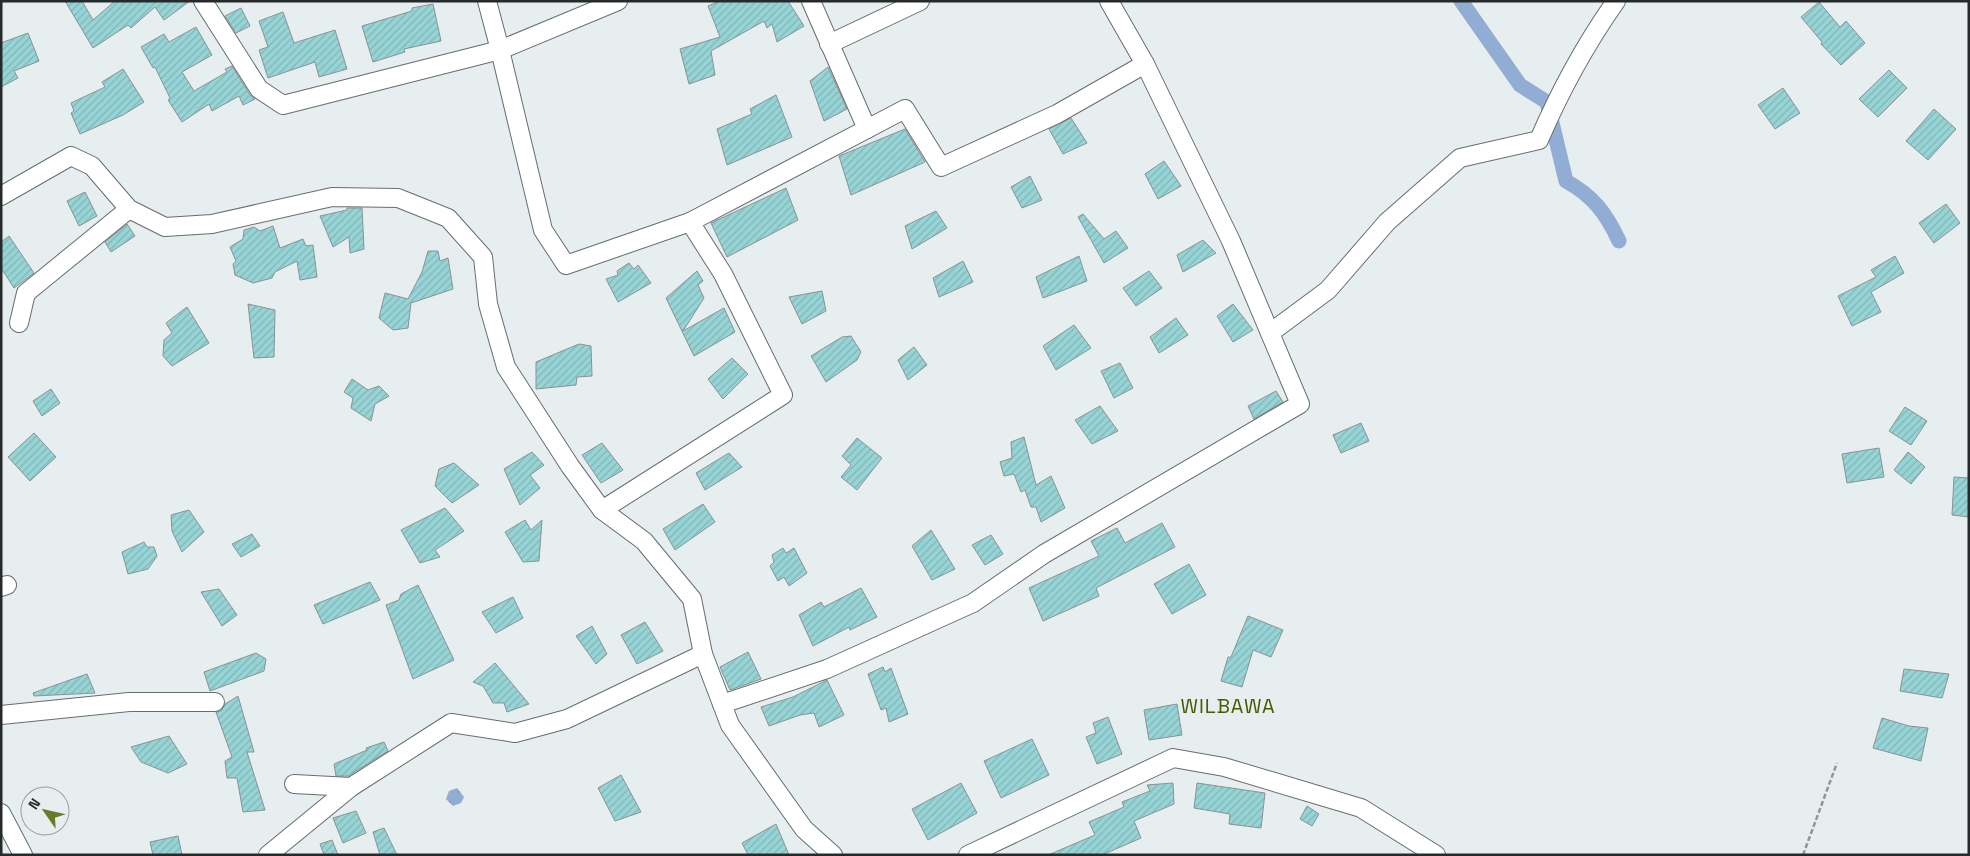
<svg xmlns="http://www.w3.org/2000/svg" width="1970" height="856" font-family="'Space Grotesk',sans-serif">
	<defs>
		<pattern id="water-ripples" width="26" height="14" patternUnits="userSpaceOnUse" patternTransform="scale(1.25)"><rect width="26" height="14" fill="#92add3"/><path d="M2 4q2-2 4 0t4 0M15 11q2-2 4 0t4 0" fill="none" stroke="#778dab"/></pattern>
		<pattern id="building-hatch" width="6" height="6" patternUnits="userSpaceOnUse" patternTransform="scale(1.25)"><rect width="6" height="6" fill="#96d4d5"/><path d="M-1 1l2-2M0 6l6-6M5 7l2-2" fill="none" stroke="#81b6b7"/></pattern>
	</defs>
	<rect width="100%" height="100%" fill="#e6eef0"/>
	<path fill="url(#water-ripples)" d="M457,788L464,797L461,803L453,806L446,799L449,791Z"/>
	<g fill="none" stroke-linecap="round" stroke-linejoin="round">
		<path stroke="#92add3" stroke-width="15" d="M1461,1L1520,85L1547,102L1566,181C1593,196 1606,213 1619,241"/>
	</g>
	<g fill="url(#building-hatch)" stroke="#8a9292">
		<path d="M65,1H82L93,20L115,1H190L164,20L155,7L131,28L128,25L93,48Z"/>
		<path d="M720,1H788L804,26L777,42L772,24L767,28L764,21L711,51L715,75L689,84L680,49L720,37L708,6Z"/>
		<path d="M1819,2L1840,27L1846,21L1865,43L1841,65L1821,44L1822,42L1801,17Z"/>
		<path d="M433,4L441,41L404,49L405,52L373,62L362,26L412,11V8Z"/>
		<path d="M241,8L250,26L236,33L225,16Z"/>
		<path d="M283,12L294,43L335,30L347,69L319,77L315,62L268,78L259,50L268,47L259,21Z"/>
		<path d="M196,27L212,55L182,72L194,91L227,72L225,69L232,66L250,95L255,99L243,105L239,96L212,111L209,104L182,122L168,100L170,98L155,67L153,68L141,47L164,34L169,42Z"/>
		<path d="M28,33L39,61L14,71L18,78L1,87V43Z"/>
		<path d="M828,67L847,109L824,121L810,81Z"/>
		<path d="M123,69L144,102L123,115L80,134L71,113L74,111L71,103L105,87L102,82Z"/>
		<path d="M1889,70L1907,88L1878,117L1859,99Z"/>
		<path d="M1783,88L1800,113L1775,129L1758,105Z"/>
		<path d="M776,95L792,137L727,165L717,129L752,114L750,109Z"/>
		<path d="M1934,109L1956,129L1928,160L1906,141Z"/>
		<path d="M1071,118L1087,143L1063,154L1049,129Z"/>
		<path d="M905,129L925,162L851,195L839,156Z"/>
		<path d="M1164,161L1181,186L1158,199L1145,174Z"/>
		<path d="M1030,176L1042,200L1022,208L1011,187Z"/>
		<path d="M786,188L798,220L727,257L711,223Z"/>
		<path d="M85,192L97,216L79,226L67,201Z"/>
		<path d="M1946,204L1960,223L1934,243L1919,223Z"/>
		<path d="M347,208H362L364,249L350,253L349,237L333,247L320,216L347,210Z"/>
		<path d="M936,211L947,228L912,249L905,226Z"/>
		<path d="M1083,214L1104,239L1116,231L1128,248L1104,263L1078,217Z"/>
		<path d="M127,224L135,236L111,252L105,242Z"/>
		<path d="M273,226L280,248L303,239L306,246L313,245L317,277L300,280L297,261L275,272L272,278L253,283L235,275L233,264L236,261L230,247L243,239L244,230L254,227L260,231Z"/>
		<path d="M9,236L34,273L14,288L1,268V242Z"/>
		<path d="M1203,240L1216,253L1183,272L1177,255Z"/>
		<path d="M428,251H438L440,261L448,258L453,289L411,303L408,328L393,330L379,318L385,293L408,299L422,272Z"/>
		<path d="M1079,256L1087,281L1043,298L1036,277Z"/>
		<path d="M1895,256L1904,273L1871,292L1881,312L1852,326L1838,296L1876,277L1871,270Z"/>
		<path d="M963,261L973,282L939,297L933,278Z"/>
		<path d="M629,263L634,269L638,265L651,283L618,302L606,279L618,275L617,271Z"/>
		<path d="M697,271L703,281L698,285L704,298L683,331L724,308L735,332L694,356L666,298Z"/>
		<path d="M1149,271L1162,288L1136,306L1123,288Z"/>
		<path d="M822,291L826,311L802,324L789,297Z"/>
		<path d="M248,304L275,310L274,357L254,358Z"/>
		<path d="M1233,304L1253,330L1233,342L1217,316Z"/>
		<path d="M187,307L209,343L172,366L163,356L164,340L172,333L166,323Z"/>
		<path d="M1176,318L1188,335L1159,353L1150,337Z"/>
		<path d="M1074,325L1091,348L1056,370L1043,346Z"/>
		<path d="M851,336L861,352L857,360L826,382L811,356L842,337Z"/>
		<path d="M579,344L591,346L592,376L577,377L576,385L536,389V362Z"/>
		<path d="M914,347L927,365L908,380L898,360Z"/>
		<path d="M732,358L748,374L723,399L708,379Z"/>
		<path d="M1120,363L1133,388L1114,398L1101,371Z"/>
		<path d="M352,379L368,390L379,386L389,396L375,404L371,421L351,408L353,398L344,392Z"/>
		<path d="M51,389L60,403L42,416L33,401Z"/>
		<path d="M1276,391L1283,402L1254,419L1248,406Z"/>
		<path d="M1100,406L1118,431L1092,444L1075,420Z"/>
		<path d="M1905,407L1927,421L1911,445L1889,431Z"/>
		<path d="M1361,423L1369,441L1341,453L1333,435Z"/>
		<path d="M34,433L56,457L30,481L8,457Z"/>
		<path d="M1024,437L1036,485L1051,476L1065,508L1041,522L1036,507H1031L1025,490L1021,492L1014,474L1004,476L1000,462L1012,458L1011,442Z"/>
		<path d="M857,438L882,458L857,490L841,477L851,465L842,456Z"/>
		<path d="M602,443L623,470L601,483L582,455Z"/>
		<path d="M1879,448L1884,477L1847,483L1842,454Z"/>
		<path d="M532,452L544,465L530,475L540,488L520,505L504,469Z"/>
		<path d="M1908,452L1925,467L1911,484L1894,470Z"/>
		<path d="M729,453L742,467L705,490L696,473Z"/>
		<path d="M454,463L479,485L452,503L435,486L439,469Z"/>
		<path d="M1954,477L1969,478V517L1952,515Z"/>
		<path d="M703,504L715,522L675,550L663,529Z"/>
		<path d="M445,508L464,531L435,550L440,557L420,563L401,530Z"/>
		<path d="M189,510L204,532L182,552L172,531L171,515Z"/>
		<path d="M525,520L531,530L542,520L539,561L523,562L505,532Z"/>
		<path d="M1162,523L1175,547L1096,588L1099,596L1043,621L1029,588L1099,556L1091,541L1117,528L1125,543Z"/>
		<path d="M931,530L955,569L932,580L912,546Z"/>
		<path d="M252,534L260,546L241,557L232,544Z"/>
		<path d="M991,535L1003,554L985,565L972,545Z"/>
		<path d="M144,542L147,547H154L157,556L148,569L128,574L122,552Z"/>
		<path d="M783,548L786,553L794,548L807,573L789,586L784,577L778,581L770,566L774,562L772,555Z"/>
		<path d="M1189,564L1206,595L1172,614L1154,584Z"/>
		<path d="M370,582L380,600L323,624L314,605Z"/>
		<path d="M418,585L454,660L413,679L386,605L399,600L401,594Z"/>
		<path d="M861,588L877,617L850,630L849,627L813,646L799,615L821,602L824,607Z"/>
		<path d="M219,589L237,615L222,626L201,592Z"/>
		<path d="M513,597L523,618L496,633L482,612Z"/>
		<path d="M1248,616L1283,630L1271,657L1253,650L1242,687L1221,681L1228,657H1231Z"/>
		<path d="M645,622L663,651L637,664L621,635Z"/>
		<path d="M592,626L607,654L596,664L576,636Z"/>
		<path d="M748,652L761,679L730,690L720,667Z"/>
		<path d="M256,653L266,659L264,671L210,691L204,672Z"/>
		<path d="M495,663L529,704L507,712L504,703H493L483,686L473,682Z"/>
		<path d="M883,667L885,672L891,668L908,714L889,722L886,708L881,710L868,674Z"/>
		<path d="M1904,669L1949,674L1942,698L1900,691Z"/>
		<path d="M87,674L95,693L34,696L33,693Z"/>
		<path d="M827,680L844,715L819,727L814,713L800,715L769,726L761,707L793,697Z"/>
		<path d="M238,696L254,752H247L265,810L243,812L237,778H227L225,761L232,757L216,712L221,711L225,704Z"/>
		<path d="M1177,704L1182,735L1149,740L1144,710Z"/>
		<path d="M1108,717L1122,754L1097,764L1086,737L1096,733L1093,723Z"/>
		<path d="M1882,718L1909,726L1928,728L1921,761L1873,748Z"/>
		<path d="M169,736L187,764L168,773L141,762L131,747Z"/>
		<path d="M1032,739L1049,775L1001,798L984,761Z"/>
		<path d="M384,742L388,751L348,776H336L334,764L367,750L366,748Z"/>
		<path d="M621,775L641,812L615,821L598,788Z"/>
		<path d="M961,783L977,813L928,840L912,809Z"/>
		<path d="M1173,783L1174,804L1134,821L1141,838L1102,855H1048L1095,835L1089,822L1124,807L1122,802L1150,791L1147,785Z"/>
		<path d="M1197,783L1265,793L1261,828L1229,824L1230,814L1194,808Z"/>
		<path d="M1307,806L1319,814L1312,826L1300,819Z"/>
		<path d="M356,811L366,833L343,843L333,818Z"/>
		<path d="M776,824L789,855H748L742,843Z"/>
		<path d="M384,828L397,855H380L373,832Z"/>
		<path d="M178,836L182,855H153L150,842Z"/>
		<path d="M332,840L338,855H324L320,844Z"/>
	</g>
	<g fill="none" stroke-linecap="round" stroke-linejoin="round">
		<g stroke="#666d6f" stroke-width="20">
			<g id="minor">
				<path d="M203,1L259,89L283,105L500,50L543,230L566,265L690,222L723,274L783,395L602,510"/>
				<path d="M487,1L500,50L618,1"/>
				<path d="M811,1L867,129"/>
				<path d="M829,44L920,1"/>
				<path d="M1,196L71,156L92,166L129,209L165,227L212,224L332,197L398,198L448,218L483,257L488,304L506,367L570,466L602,510L644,541L692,599L703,654L730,725L804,829L833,855"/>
				<path d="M690,222L905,109L941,167L1057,114L1145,64"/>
				<path d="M19,323L26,293L129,209"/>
				<path d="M1270,333L1328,290L1387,222L1460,158L1539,140C1560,91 1585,45 1616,1"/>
				<path d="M1,587L7,585"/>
				<path d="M722,704L827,669L973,603L1044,554L1300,404L1231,241L1145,64L1109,1"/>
				<path d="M1,715L129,702H215"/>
				<path d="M294,784L351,787L451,723L515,733L567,719L703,654"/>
				<path d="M1,813L23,855"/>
				<path d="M268,855L351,787"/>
				<path d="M968,855L1173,758L1224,767L1361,808L1436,855"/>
			</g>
		</g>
		<path stroke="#909697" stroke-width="2.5" stroke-dasharray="5 2.5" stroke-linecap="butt" d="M1803,855L1837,763"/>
		<use href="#minor" stroke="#fff" stroke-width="18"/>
	</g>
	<g text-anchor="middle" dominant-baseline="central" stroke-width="4" stroke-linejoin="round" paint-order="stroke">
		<g font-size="20" letter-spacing="1" fill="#4b5804" stroke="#e6eef0">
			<text x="1228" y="706">WILBAWA</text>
		</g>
	</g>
	<rect width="1970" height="856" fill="none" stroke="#272a2b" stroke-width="5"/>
	<g transform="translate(45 811) rotate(304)"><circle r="24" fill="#e6eef0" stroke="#9aa0a1"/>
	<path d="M0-4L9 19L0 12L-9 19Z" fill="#6b7a28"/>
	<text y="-8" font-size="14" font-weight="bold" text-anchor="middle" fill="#272a2b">N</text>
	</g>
</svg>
